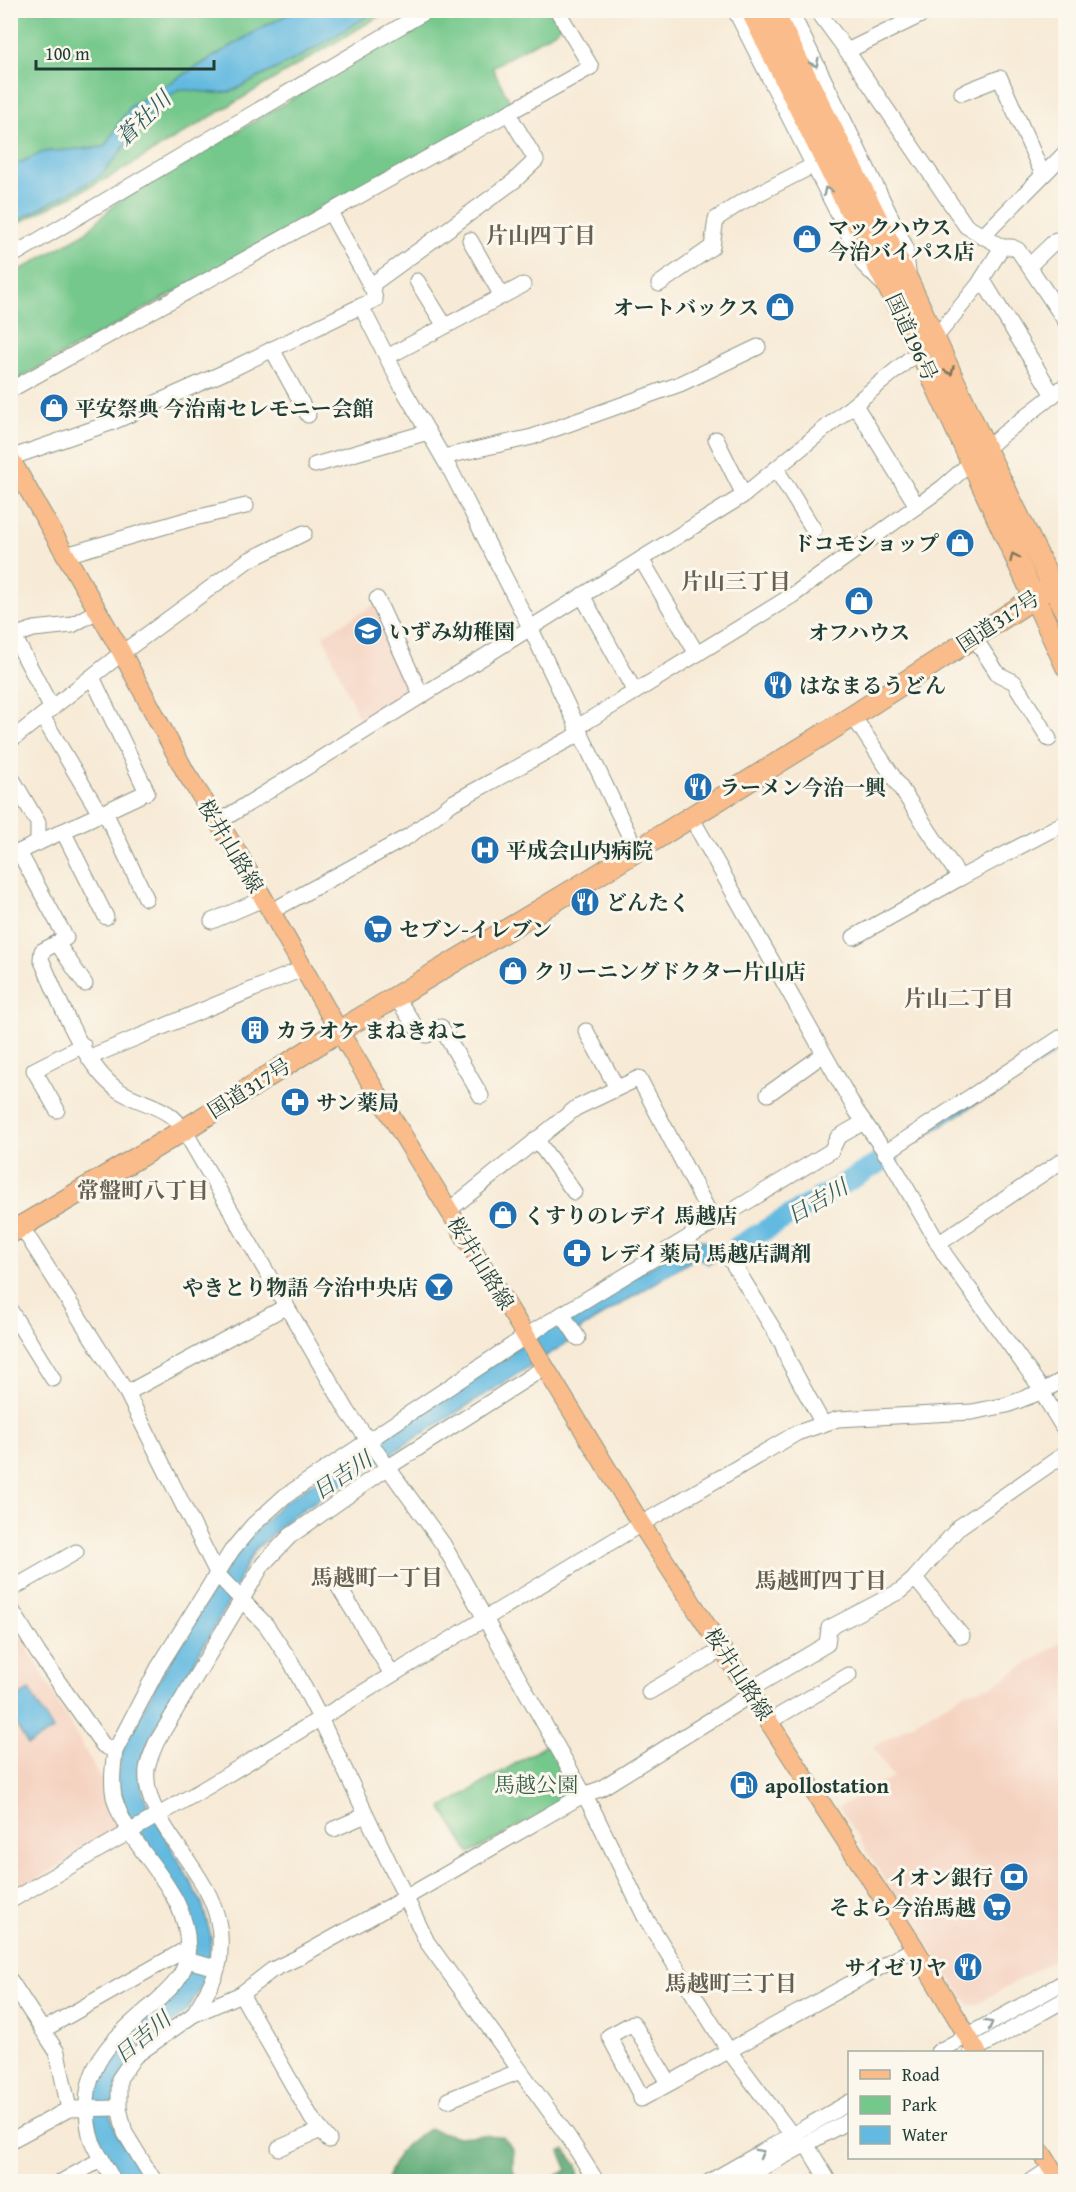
<svg xmlns="http://www.w3.org/2000/svg" width="1076" height="2192" font-family="'Gentium Book Plus','Noto Serif JP',serif">
	<rect width="100%" height="100%" fill="#fbf7ec"/>
	<filter id="ink" filterUnits="userSpaceOnUse"><feTurbulence type="fractalNoise" baseFrequency=".0167" numOctaves="2"/><feDisplacementMap in="SourceGraphic" scale="12" xChannelSelector="R" yChannelSelector="G"/><feConvolveMatrix kernelMatrix="1 2 1 2 8 2 1 2 1" color-interpolation-filters="sRGB"/></filter>
	<filter id="wash" filterUnits="userSpaceOnUse"><feTurbulence type="fractalNoise" baseFrequency=".008" numOctaves="4" result="noise"/><feDisplacementMap in="SourceGraphic" scale="24" xChannelSelector="R" yChannelSelector="G"/><feGaussianBlur stdDeviation="1.35" result="paint"/><feColorMatrix in="noise" values="0 0 0 0 0 0 0 0 0 0 0 0 0 0 0 0 0 1.4 0 .05"/><feComposite in="paint" operator="in"/></filter>
	<g filter="url(#wash)">
		<rect width="100%" height="100%" fill="#f7ead6"/>
		<g fill="#f5d3c1">
			<path d="M376,604L417,693L362,726L323,635Z"/>
			<path d="M10,1616L126,1824L11,1896H10Z"/>
			<path d="M1060,1643L1066,1653L1065,1953L976,2005L969,2006L906,1914L839,1807L893,1777L873,1747L966,1692L992,1686Z"/>
		</g>
		<g fill="#74c88b" stroke="#4a8260" stroke-width="1.5">
			<path d="M477,10L557,11L564,23L554,32L492,67L512,106L11,383V275L84,234L115,204L374,50L445,11H467L471,14Z"/>
			<path d="M11,11H295L263,27L130,107L104,147L43,152L11,167Z"/>
			<path d="M376,11H388L115,174L11,227V224L99,177L117,157L141,123L165,99L179,89L214,93L230,92L303,55Z"/>
			<path d="M551,1742L577,1793L470,1854L442,1808Z"/>
		</g>
		<g fill="#5fac77" stroke="#3f7456" stroke-width="1.5">
			<path d="M430,2129L458,2137L484,2135L503,2137L513,2150V2170L518,2181H386C397,2153 402,2143 430,2129Z"/>
			<path d="M565,2150L577,2165L579,2179L577,2181H546L568,2170L560,2151Z"/>
		</g>
		<g fill="#63bae0" stroke="#417c8a" stroke-width="1.5">
			<path d="M295,11H376L303,55L230,92L214,93L179,89L165,99L141,123L117,157L99,177L11,224V167L43,152L104,147L130,107L263,27Z"/>
			<path d="M1065,1042V1047L908,1147L758,1234L722,1258L708,1264L697,1257L582,1328L570,1341L292,1516L255,1550L245,1566L230,1600L149,1740L142,1757L140,1776L144,1797L202,1903L211,1937L208,1975L187,2011L137,2049L110,2114L118,2136L146,2181H120L97,2140L90,2102L104,2058L149,2015L192,1945L128,1818L116,1779L124,1743L161,1676L238,1549L281,1504L514,1349L696,1239L710,1242L718,1252L898,1149Z"/>
			<path d="M29,1690L53,1730L28,1745L11,1716L10,1702Z"/>
		</g>
		<g fill="none" stroke-linecap="round" stroke-linejoin="round">
			<path stroke="#63bae0" stroke-width="21" d="M738,1246L889,1157"/>
		</g>
	</g>
	<g filter="url(#ink)">
		<g fill="none" stroke-linecap="round" stroke-linejoin="round">
			<g stroke="#8b9485" stroke-width="17">
				<g id="minor">
					<path d="M735,10L864,265L881,282"/>
					<path d="M790,10L905,246L908,272"/>
					<path d="M817,10L847,51L966,226L1002,247H1012L1018,250L1066,322"/>
					<path d="M847,51L931,10"/>
					<path d="M962,93L1000,78L1043,175"/>
					<path d="M330,212L373,290L375,300L361,306"/>
					<path d="M982,237L1066,152"/>
					<path d="M470,240L502,296"/>
					<path d="M10,257L428,10"/>
					<path d="M1029,266L1056,240L1066,250"/>
					<path d="M982,279L1053,395"/>
					<path d="M417,281L445,326"/>
					<path d="M659,284L712,247L716,219L740,203L814,165"/>
					<path d="M370,286L514,181L536,160L508,113"/>
					<path d="M272,349L308,415"/>
					<path d="M387,357L523,285"/>
					<path d="M10,390L591,67L557,10"/>
					<path d="M855,405L917,506"/>
					<path d="M716,439L744,495"/>
					<path d="M443,457L532,437L680,384L758,347"/>
					<path d="M10,458L113,422L234,368L361,306L402,387L452,473L530,627L636,850"/>
					<path d="M315,465L428,432"/>
					<path d="M776,469L814,530"/>
					<path d="M66,555L186,520L246,506"/>
					<path d="M641,559L697,654"/>
					<path d="M582,595L635,692"/>
					<path d="M377,599L421,695"/>
					<path d="M10,637L34,629L72,625L97,611"/>
					<path d="M974,637L998,674L1014,682L1049,739"/>
					<path d="M18,644L52,709"/>
					<path d="M42,716L100,814"/>
					<path d="M853,716L960,878L854,937"/>
					<path d="M576,728L793,595L942,488L1002,435L1066,385"/>
					<path d="M10,741L122,653L247,561L304,533"/>
					<path d="M10,775L38,823V843"/>
					<path d="M105,812L146,898"/>
					<path d="M691,817L855,1109L888,1156L945,1255L1043,1391L1047,1401L1066,1432"/>
					<path d="M217,823L744,495L935,338L979,284L1002,247"/>
					<path d="M63,831L106,917"/>
					<path d="M19,852L66,938L42,951L41,959C58,997 83,1066 118,1090C134,1101 156,1104 171,1116C176,1120 180,1125 184,1130L348,1412L443,1544L595,1814L645,1917L729,2051L801,2147"/>
					<path d="M10,856L147,792L92,677"/>
					<path d="M960,878L1066,822"/>
					<path d="M270,912L409,836L452,803L579,734"/>
					<path d="M212,921L263,899"/>
					<path d="M57,943L85,984"/>
					<path d="M395,996L420,1033L427,1035L441,1027L481,1096"/>
					<path d="M586,1031L617,1088"/>
					<path d="M90,1057L302,969"/>
					<path d="M768,1094L824,1054"/>
					<path d="M57,1110L34,1070L83,1045"/>
					<path d="M536,1139L574,1192"/>
					<path d="M885,1153L1066,1034"/>
					<path d="M448,1211L576,1108L639,1078L714,1222"/>
					<path d="M21,1226L127,1393L218,1575L266,1625L291,1662L320,1718L427,1942L569,2138L597,2182"/>
					<path d="M938,1244L1066,1158"/>
					<path d="M732,1262L782,1343L789,1362L823,1424"/>
					<path d="M10,1310L53,1379"/>
					<path d="M562,1314L578,1338"/>
					<path d="M127,1393L285,1307"/>
					<path d="M332,1576L392,1674"/>
					<path d="M915,1578L962,1636"/>
					<path d="M10,1590L76,1552"/>
					<path d="M10,1607L38,1653L103,1745L115,1751C113,1766 111,1782 114,1797C129,1854 195,1892 187,1956C185,1975 171,1988 158,2000C124,2030 87,2056 87,2105C87,2117 88,2130 92,2141C98,2155 107,2168 114,2182"/>
					<path d="M749,1690L827,1644L829,1628L900,1591L913,1580L959,1527L1066,1453"/>
					<path d="M649,1692L723,1649"/>
					<path d="M770,1721L849,1675"/>
					<path d="M115,1751L158,1668L232,1550L253,1525L285,1496L526,1336L831,1151L838,1137L864,1122"/>
					<path d="M334,1829L366,1815"/>
					<path d="M10,1901L207,1787L641,1524L797,1433L838,1419L972,1412L1007,1405L1043,1391L1066,1378"/>
					<path d="M186,1960L217,1968"/>
					<path d="M10,1980L57,2052L69,2109"/>
					<path d="M241,1994L312,2119L329,2140"/>
					<path d="M193,2015C202,2000 213,1984 218,1966C220,1961 220,1954 220,1948C226,1875 141,1831 147,1769C148,1761 153,1751 156,1743L263,1564L290,1536L387,1468L545,1367"/>
					<path d="M43,2030L188,1948"/>
					<path d="M938,2052L1066,1981"/>
					<path d="M971,2052L1066,1999"/>
					<path d="M642,2098L609,2036L633,2023L669,2083"/>
					<path d="M641,2099L915,1948"/>
					<path d="M448,2100L520,2071"/>
					<path d="M10,2141L69,2109L119,2108"/>
					<path d="M806,2144L829,2182"/>
					<path d="M279,2148L321,2130"/>
					<path d="M61,2182L102,2159"/>
					<path d="M155,2182L125,2133L119,2108V2079L135,2056L193,2015L241,1994L272,1970L297,1958L405,1898L583,1795L600,1789L752,1694"/>
					<path d="M709,2182L850,2102"/>
					<path d="M737,2182L850,2120"/>
					<path d="M1030,2182L1051,2168"/>
				</g>
			</g>
			<g stroke="#8b9485" stroke-width="20">
				<g id="major">
					<path d="M10,458L122,653L186,773L236,850L339,1031L641,1524L915,1948L977,2052"/>
					<path d="M1042,2153L1060,2182"/>
				</g>
			</g>
			<g stroke="#8b9485" stroke-width="23">
				<g id="highway">
					<path d="M751,10L920,351L1066,666"/>
					<path d="M772,10L909,283L986,450L1066,613"/>
					<path d="M10,1233L184,1130L339,1031L593,878L853,716L1066,577"/>
				</g>
			</g>
			<use href="#minor" stroke="#fff" stroke-width="15"/>
			<use href="#major" stroke="#f9bc8a" stroke-width="18"/>
			<use href="#highway" stroke="#f9bc8a" stroke-width="21"/>
		</g>
		<defs><path id="oneway-chevron" d="M-2-3.5L2.5 0L-2 3.5" fill="none" stroke-width="1.6" stroke-linecap="round" stroke-linejoin="round" transform="scale(1.5)"/></defs>
		<g stroke="#8f9e9a">
			<use href="#oneway-chevron" transform="translate(815 63) rotate(64)"/>
			<use href="#oneway-chevron" transform="translate(827 191) rotate(-117)"/>
			<use href="#oneway-chevron" transform="translate(989 2024) rotate(-29)"/>
			<use href="#oneway-chevron" transform="translate(760 2153) rotate(-29)"/>
		</g>
		<g stroke="#81765b">
			<use href="#oneway-chevron" transform="translate(950 371) rotate(66)"/>
			<use href="#oneway-chevron" transform="translate(1014 557) rotate(-115)"/>
		</g>
	</g>
	<defs>
		<g id="shop-disc" transform="scale(1.5)"><circle r="9.5" fill="#1f6fb2" stroke="#fbf7ec"/><path d="M-5-2.5h2.3a2.7 3.5 0 0 1 5.4 0H5L5.5 6h-11ZM-1.5-2.5h3a1.5 2.3 0 0 0-3 0Z" fill="#fff"/></g>
		<g id="school-disc" transform="scale(1.5)"><circle r="9.5" fill="#1f6fb2" stroke="#fbf7ec"/><path d="M0-5L7-2L0 1L-7-2ZM-4 1L0 2.5L4 1V4Q0 6-4 4Z" fill="#fff"/></g>
		<g id="restaurant-disc" transform="scale(1.5)"><circle r="9.5" fill="#1f6fb2" stroke="#fbf7ec"/><path d="M-5-6h1v4h1v-4h1v4h1v-4h1v5L-1.5 .5V6h-2V.5L-5-1ZM5-6V6H3V1.5H1.5Q1.5-4 5-6Z" fill="#fff"/></g>
		<g id="hospital-disc" transform="scale(1.5)"><circle r="9.5" fill="#1f6fb2" stroke="#fbf7ec"/><path d="M-5-5h3v3.5h4V-5h3V5h-3V1.5h-4V5h-3Z" fill="#fff"/></g>
		<g id="supermarket-disc" transform="scale(1.5)"><circle r="9.5" fill="#1f6fb2" stroke="#fbf7ec"/><path d="M-6-5.5h2.5l.6 2H6L4.5 2H-2.5L-4.4-4H-6ZM-1.5 3.2a1.3 1.3 0 1 0 .1 0ZM3 3.2a1.3 1.3 0 1 0 .1 0Z" fill="#fff"/></g>
		<g id="building-disc" transform="scale(1.5)"><circle r="9.5" fill="#1f6fb2" stroke="#fbf7ec"/><path d="M-4-6H4V6H1V3H-1V6H-4ZM-2.5-4.3h1.7v1.8h-1.7ZM.8-4.3h1.7v1.8H.8ZM-2.5-1h1.7V.8h-1.7ZM.8-1h1.7V.8H.8Z" fill="#fff"/></g>
		<g id="pharmacy-disc" transform="scale(1.5)"><circle r="9.5" fill="#1f6fb2" stroke="#fbf7ec"/><path d="M-2-6h4v4h4v4h-4v4h-4v-4h-4v-4h4Z" fill="#fff"/></g>
		<g id="bar-disc" transform="scale(1.5)"><circle r="9.5" fill="#1f6fb2" stroke="#fbf7ec"/><path d="M-6-5H6L.8 .8V4.5H3.5V6h-7V4.5H-.8V.8Z" fill="#fff"/></g>
		<g id="fuel-disc" transform="scale(1.5)"><circle r="9.5" fill="#1f6fb2" stroke="#fbf7ec"/><path d="M-5.5-6h7V0h2V4h1.3V-2.5L3-4.5l.8-.8L6-3V5H2.5V1h-1V6h-7ZM-4.2-4.7v3.2H.2V-4.7Z" fill="#fff"/></g>
		<g id="bank-disc" transform="scale(1.5)"><circle r="9.5" fill="#1f6fb2" stroke="#fbf7ec"/><path d="M-6-4H6V4H-6ZM0-2.3a2.3 2.3 0 1 0 0 4.6a2.3 2.3 0 1 0 0-4.6Z" fill="#fff"/></g>
	</defs>
	<g fill-rule="evenodd">
		<use href="#shop-disc" x="807" y="239"/>
		<use href="#shop-disc" x="780" y="307"/>
		<use href="#shop-disc" x="54" y="408"/>
		<use href="#shop-disc" x="960" y="543"/>
		<use href="#shop-disc" x="859" y="601"/>
		<use href="#school-disc" x="368" y="631"/>
		<use href="#restaurant-disc" x="778" y="685"/>
		<use href="#restaurant-disc" x="698" y="787"/>
		<use href="#hospital-disc" x="485" y="850"/>
		<use href="#restaurant-disc" x="585" y="902"/>
		<use href="#supermarket-disc" x="378" y="929"/>
		<use href="#shop-disc" x="513" y="971"/>
		<use href="#building-disc" x="255" y="1030"/>
		<use href="#pharmacy-disc" x="295" y="1102"/>
		<use href="#shop-disc" x="503" y="1215"/>
		<use href="#pharmacy-disc" x="577" y="1253"/>
		<use href="#bar-disc" x="439" y="1287"/>
		<use href="#fuel-disc" x="744" y="1785"/>
		<use href="#bank-disc" x="1014" y="1877"/>
		<use href="#supermarket-disc" x="997" y="1907"/>
		<use href="#restaurant-disc" x="968" y="1967"/>
	</g>
	<g text-anchor="middle" dominant-baseline="central" stroke-width="6" stroke-linejoin="round" paint-order="stroke">
		<g font-size="21" font-weight="bold" fill="#1f3d34" stroke="#fbf7ec" text-anchor="start">
			<text x="828" y="227">マックハウス<tspan x="828" dy="24">今治バイパス店</tspan></text>
			<text x="759" y="307" text-anchor="end">オートバックス</text>
			<text x="75" y="408">平安祭典 今治南セレモニー会館</text>
			<text x="939" y="543" text-anchor="end">ドコモショップ</text>
			<text x="389" y="631">いずみ幼稚園</text>
			<text x="859" y="632" text-anchor="middle">オフハウス</text>
			<text x="799" y="685">はなまるうどん</text>
			<text x="719" y="787">ラーメン今治一興</text>
			<text x="506" y="850">平成会山内病院</text>
			<text x="606" y="902">どんたく</text>
			<text x="399" y="929">セブン-イレブン</text>
			<text x="534" y="971">クリーニングドクター片山店</text>
			<text x="276" y="1030">カラオケ まねきねこ</text>
			<text x="316" y="1102">サン薬局</text>
			<text x="524" y="1215">くすりのレデイ 馬越店</text>
			<text x="598" y="1253">レデイ薬局 馬越店調剤</text>
			<text x="418" y="1287" text-anchor="end">やきとり物語 今治中央店</text>
			<text x="765" y="1785">apollostation</text>
			<text x="993" y="1877" text-anchor="end">イオン銀行</text>
			<text x="976" y="1907" text-anchor="end">そよら今治馬越</text>
			<text x="947" y="1967" text-anchor="end">サイゼリヤ</text>
		</g>
		<g font-size="21" fill="#1f3d34" stroke="#fbf7ec">
			<text transform="translate(912 337) rotate(65)">国道196号</text>
			<text transform="translate(998 621) rotate(-33)">国道317号</text>
			<text transform="translate(231 846) rotate(59)">桜井山路線</text>
			<text transform="translate(249 1088) rotate(-32)">国道317号</text>
			<text transform="translate(481 1263) rotate(58)">桜井山路線</text>
			<text transform="translate(739 1674) rotate(57)">桜井山路線</text>
		</g>
		<g font-size="21" fill="#34604a" stroke="#fbf7ec">
			<text x="536" y="1784">馬越公園</text>
		</g>
		<g font-size="22" font-style="italic" fill="#305c5f" stroke="#fbf7ec">
			<text transform="translate(143 118) rotate(-44)">蒼社川</text>
			<text transform="translate(817 1201) rotate(-30)">日吉川</text>
			<text transform="translate(342 1475) rotate(-34)">日吉川</text>
			<text transform="translate(142 2037) rotate(-40)">日吉川</text>
		</g>
		<g font-size="22" font-weight="bold" fill="#656051" stroke="#fbf7ec">
			<text x="541" y="235">片山四丁目</text>
			<text x="736" y="581">片山三丁目</text>
			<text x="959" y="998">片山二丁目</text>
			<text x="143" y="1190">常盤町八丁目</text>
			<text x="377" y="1577">馬越町一丁目</text>
			<text x="821" y="1580">馬越町四丁目</text>
			<text x="731" y="1983">馬越町三丁目</text>
		</g>
	</g>
	<rect width="1076" height="2192" fill="none" stroke="#fbf7ec" stroke-width="36"/>
	<rect x="848" y="2051" width="195" height="108" fill="#fbf7ec" stroke="#a3ada2" stroke-width="1.5"/>
	<rect x="860" y="2070" width="30" height="9" fill="#f9bc8a" stroke="#a3ada2" stroke-width="1.5"/>
	<text x="902" y="2081" font-size="18" fill="#1f3d34">Road</text>
	<rect x="860" y="2096" width="30" height="18" fill="#74c88b" stroke="#a3ada2" stroke-width="1.5"/>
	<text x="902" y="2111" font-size="18" fill="#1f3d34">Park</text>
	<rect x="860" y="2126" width="30" height="18" fill="#63bae0" stroke="#a3ada2" stroke-width="1.5"/>
	<text x="902" y="2141" font-size="18" fill="#1f3d34">Water</text>
	<path d="M36 60v9h178v-9" fill="none" stroke="#1f3d34" stroke-width="3"/>
	<text x="45" y="60" font-size="18" fill="#1f3d34" stroke="#fbf7ec" stroke-width="4.5" paint-order="stroke">100 m</text>
</svg>
